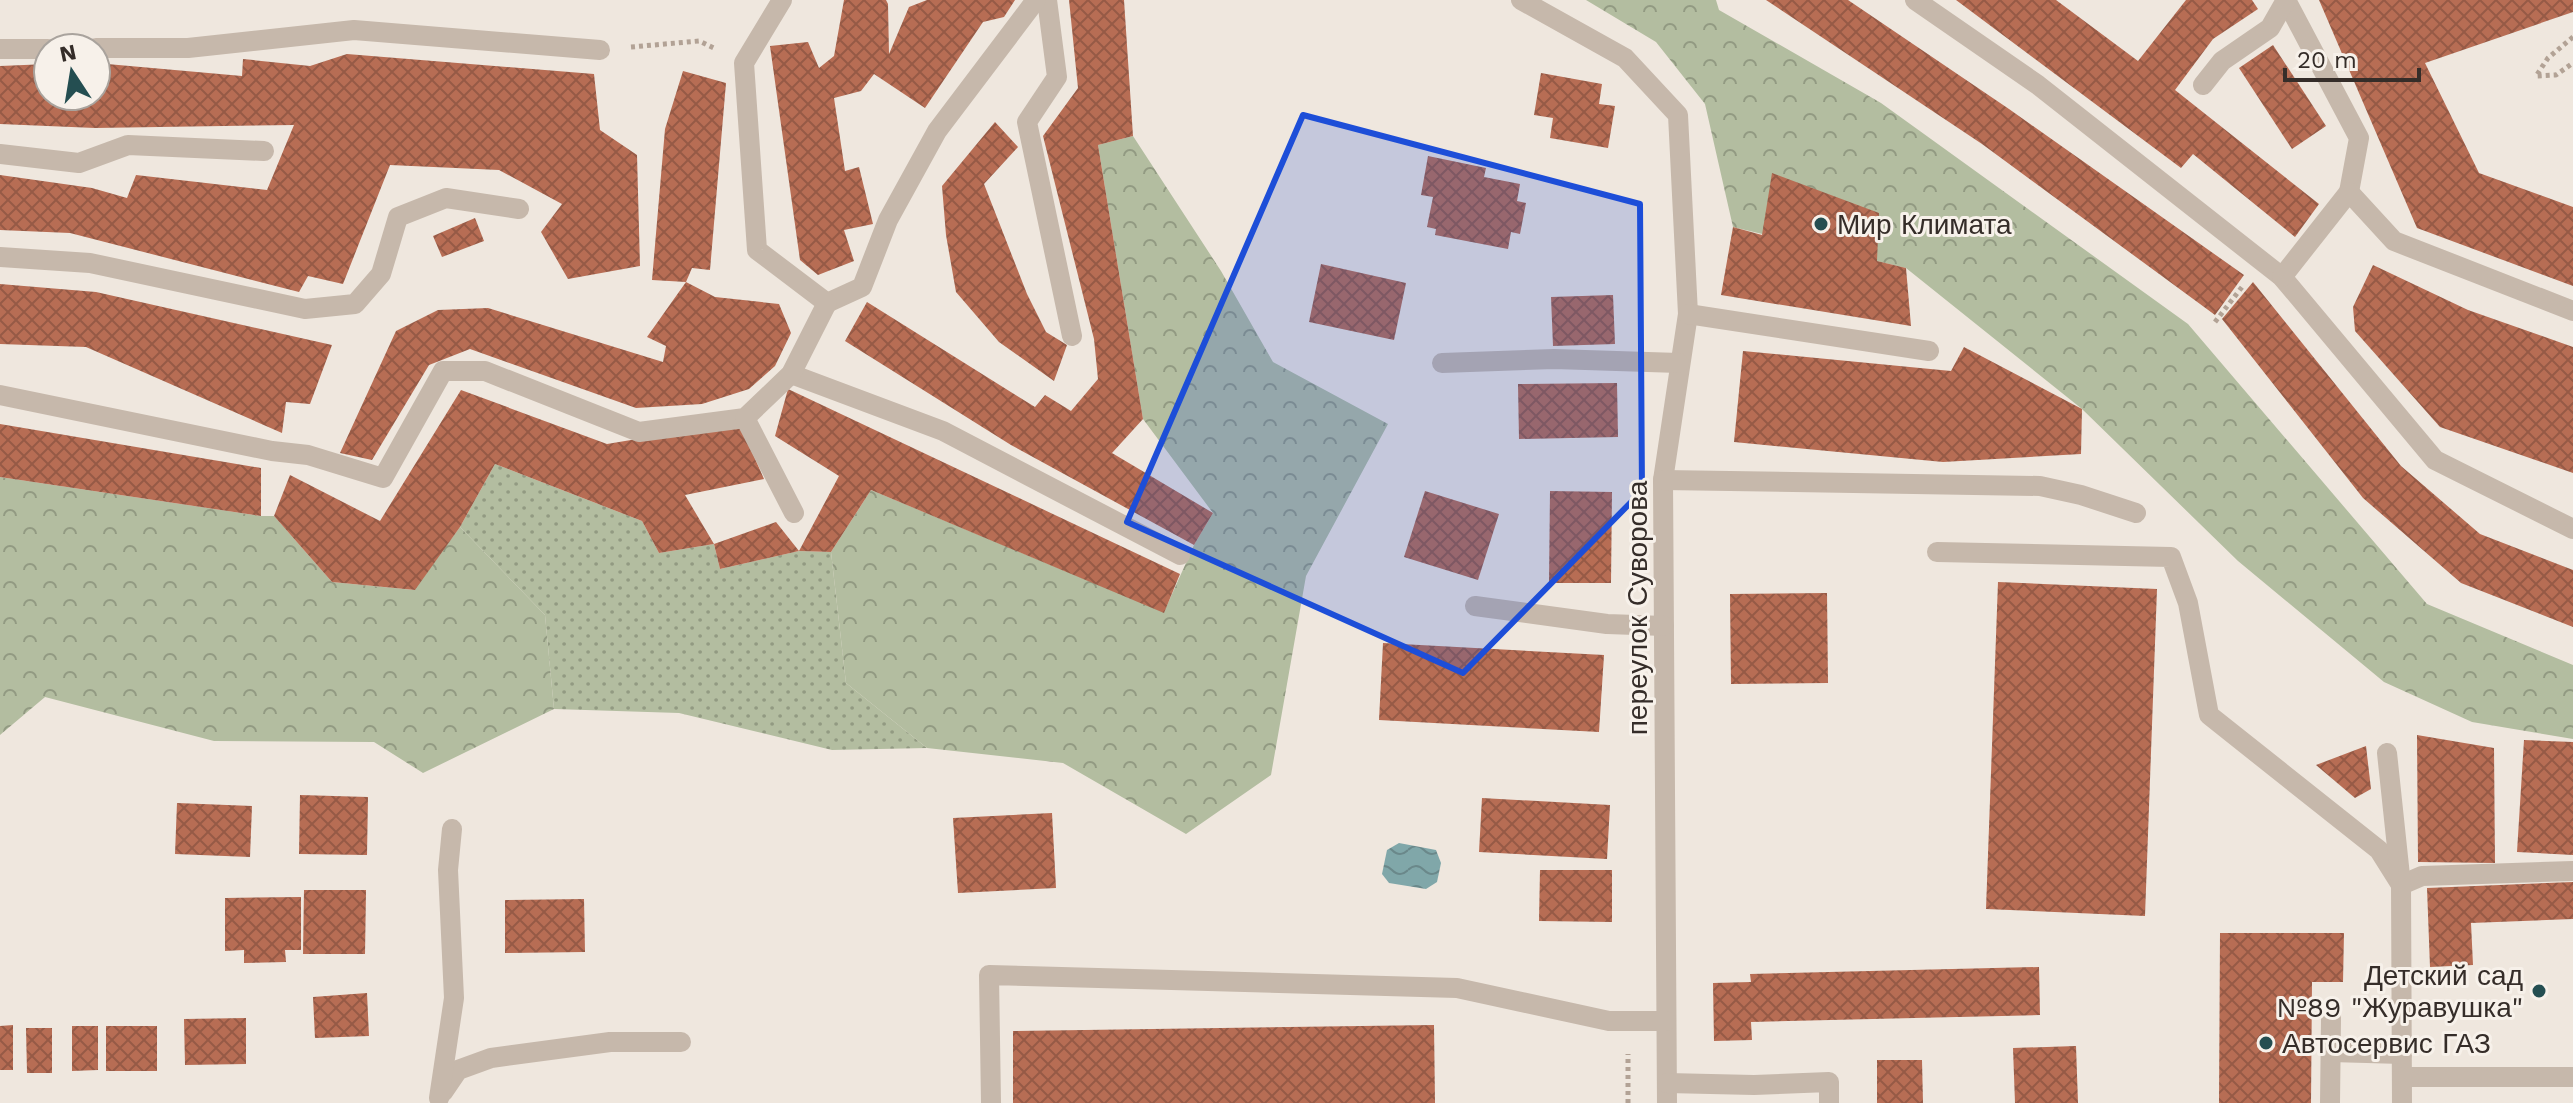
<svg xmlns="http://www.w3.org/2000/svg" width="2573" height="1103" font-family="'Work Sans',sans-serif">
	<defs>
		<pattern id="grass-dots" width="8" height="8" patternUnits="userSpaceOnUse" patternTransform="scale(2)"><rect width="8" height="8" fill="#b3bda0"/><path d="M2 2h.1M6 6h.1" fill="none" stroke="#929a82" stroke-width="1.8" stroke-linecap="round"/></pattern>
		<pattern id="forest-crowns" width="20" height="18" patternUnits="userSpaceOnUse" patternTransform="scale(2)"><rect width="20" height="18" fill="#b3bda0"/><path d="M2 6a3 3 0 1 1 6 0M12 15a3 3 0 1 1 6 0" fill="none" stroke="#929a82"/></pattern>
		<pattern id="water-waves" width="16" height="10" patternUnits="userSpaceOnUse" patternTransform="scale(2)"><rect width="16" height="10" fill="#80a7a9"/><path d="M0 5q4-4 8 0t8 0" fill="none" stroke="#6a888a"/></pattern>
		<pattern id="building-cross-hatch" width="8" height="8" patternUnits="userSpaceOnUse" patternTransform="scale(2)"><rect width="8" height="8" fill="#b76d54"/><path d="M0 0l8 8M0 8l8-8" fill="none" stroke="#965a46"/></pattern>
	</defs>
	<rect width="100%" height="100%" fill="#efe7de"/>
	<path fill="url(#grass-dots)" d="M495,464L642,521L659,553L714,544L720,569L799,551L831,552L846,683L927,748L832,750L679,713L554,709L545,615L460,527Z"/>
	<g fill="url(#forest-crowns)">
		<path d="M1586,0H1716L1719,10L1881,103L2188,324L2427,604L2573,665V739L2472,722L2384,682L2238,561L2082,409L1906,268L1733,227L1705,104L1656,42Z"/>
		<path d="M1133,136L1221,271L1273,362L1388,424L1306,576L1271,775L1186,834L1063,763L927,748L846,683L831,552L871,490L1164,612L1194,545L1213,513L1143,419L1098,145Z"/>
		<path d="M0,477L261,516H274L332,582L414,590L460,527L545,615L554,709L423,773L374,742L214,741L45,697L0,735Z"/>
	</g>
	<path fill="url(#water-waves)" d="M1399,843L1436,850L1441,863L1437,882L1426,889L1389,883L1382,874L1387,850Z"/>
	<g fill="url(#building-cross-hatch)">
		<path d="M844,0H886L888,4L889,54L909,7L927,0H1015L1004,17L983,22L925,108L874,74L861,91L834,98L845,171L859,167L873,224L844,230L854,261L818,275L800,260L770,46L808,42L819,68L834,56Z"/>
		<path d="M1069,0H1124L1133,136L1098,145L1143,419L1112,453L1213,513L1194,545L1011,445L845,341L867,302L1035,407L1045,395L1071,411L1098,379L1094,339L1043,136L1078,88Z"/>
		<path d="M1766,0H1848L2009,109L2244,275L2215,315L1982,144Z"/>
		<path d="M1956,0H2056L2138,61L2186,0H2252L2258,9L2213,39L2175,90L2319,204L2295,237L2193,154L2181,168Z"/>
		<path d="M2319,0H2573V12L2425,63L2479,173L2573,207V286L2417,228Z"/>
		<path d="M2273,45L2326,126L2292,149L2239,68Z"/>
		<path d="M347,54L594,74L600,130L637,155L640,266L568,279L541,232L562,204L499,170L390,165L343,284L308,276L299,292L70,233L0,230V175L92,188L127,198L136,175L267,190L294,125L95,128L0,124V66L48,64V96H96V63L242,76L243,59L310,66Z"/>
		<path d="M683,71L726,83L710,270L692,268L686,282L652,280L665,129Z"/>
		<path d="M1541,73L1602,84L1599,104L1615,106L1608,148L1550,138L1553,118L1534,115Z"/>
		<path d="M995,122L1018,147L984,184L1027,294L1046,332L1067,345L1054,381L999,342L956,292L946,235L942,186Z"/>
		<path d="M1428,156L1486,168L1484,177L1520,184L1517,201L1526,203L1520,234L1511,232L1508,249L1435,235L1436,229L1427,227L1433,197L1421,195Z"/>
		<path d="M1772,173L1879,213L1877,261L1906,268L1911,326L1721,295L1733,227L1762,235Z"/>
		<path d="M475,218L484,241L442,257L433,236Z"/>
		<path d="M1321,264L1406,283L1394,340L1309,322Z"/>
		<path d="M2373,265L2468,310L2573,347V473L2440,427L2355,331L2353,307Z"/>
		<path d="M686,282L715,297L779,304L791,333L775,366L749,389L702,404L636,408L470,349L429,365L372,460L340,453L396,331L438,310L488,308L663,362L666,346L647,337Z"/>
		<path d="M2253,282L2401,466L2480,534L2573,570V627L2461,583L2363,498L2222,319Z"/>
		<path d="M0,284L96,292L332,345L310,404L286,402L282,433L86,347L0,344Z"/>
		<path d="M1613,295L1615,344L1553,346L1551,297Z"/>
		<path d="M1964,347L2082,409L2081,454L1943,462L1734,442L1743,351L1951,371Z"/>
		<path d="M1617,383L1618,437L1519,439L1518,384Z"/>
		<path d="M788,389L1180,574L1164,613L871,490L831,552L799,551L839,476L775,436Z"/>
		<path d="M461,390L607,444L739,422L764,479L685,495L714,544L659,553L642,521L495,464L460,527L415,590L332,582L274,516L290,475L380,521Z"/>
		<path d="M0,424L261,468V516L0,477Z"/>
		<path d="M1425,491L1499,514L1478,580L1404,557Z"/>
		<path d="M1550,491L1612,492L1611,583H1549Z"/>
		<path d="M776,522L799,551L720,569L714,544Z"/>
		<path d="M1998,582L2157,589L2145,916L1986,909Z"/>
		<path d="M1827,593L1828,683L1731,684L1730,594Z"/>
		<path d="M1383,643L1604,655L1599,732L1379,720Z"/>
		<path d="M2417,735L2494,748L2495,863L2418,862Z"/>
		<path d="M2524,740L2573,742V855L2517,852Z"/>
		<path d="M2366,746L2371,789L2355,798L2316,765Z"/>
		<path d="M300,795L368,797L367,855L299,854Z"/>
		<path d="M1482,798L1610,805L1607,859L1479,852Z"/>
		<path d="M177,803L252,806L250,857L175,854Z"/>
		<path d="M1052,813L1056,888L958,893L953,818Z"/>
		<path d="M1540,870H1612V922L1539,921Z"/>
		<path d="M2573,882V919L2471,923L2473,965L2430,967L2427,888Z"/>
		<path d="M304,890H366L365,954H303Z"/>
		<path d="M301,897V950H285L286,962L244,963V950L225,951V898Z"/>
		<path d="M584,899L585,952L505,953V900Z"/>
		<path d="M2220,933H2344L2343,982H2312L2311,1103H2219Z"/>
		<path d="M2039,967L2040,1015L1751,1022L1752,1040L1714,1041L1713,983L1751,982L1750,974Z"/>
		<path d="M367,993L369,1036L315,1038L313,997Z"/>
		<path d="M246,1018V1064L185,1065L184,1019Z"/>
		<path d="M13,1025V1070H0V1026Z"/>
		<path d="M1434,1025L1435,1103H1013V1031Z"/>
		<path d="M72,1026H98V1070L72,1071Z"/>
		<rect x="106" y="1026" width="51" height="45"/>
		<path d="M26,1028H52V1073H27Z"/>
		<path d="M2076,1046L2078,1103H2015L2013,1048Z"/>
		<path d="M1877,1060H1922L1923,1103H1877Z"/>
	</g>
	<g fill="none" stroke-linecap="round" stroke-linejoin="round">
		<g stroke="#b2a295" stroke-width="5" stroke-dasharray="4 4" stroke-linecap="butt">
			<path d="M2573,37L2548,58L2536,76L2556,75L2573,63"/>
			<path d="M631,47L699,41L714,48"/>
			<path d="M2215,322L2242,287"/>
			<path d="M1628,1103V1054"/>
		</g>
		<g stroke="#c6b8ab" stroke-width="20">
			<path d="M1047,0L1057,77L1027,122L1072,336"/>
			<path d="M1521,0L1625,58L1678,115L1688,314L1663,480L1667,1103"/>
			<path d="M1915,0L2038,85L2282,277L2435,460L2573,529"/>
			<path d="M2286,0L2359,138L2349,192"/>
			<path d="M96,48H188L354,30L600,50"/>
			<path d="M0,49H48"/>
			<path d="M2203,85L2222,61L2270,28L2286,0"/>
			<path d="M0,154L79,163L128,145L264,151"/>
			<path d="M0,257L90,263L305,309L355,304L381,274L398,217L446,198L519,209"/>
			<path d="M2282,277L2349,192L2394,241L2573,311"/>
			<path d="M827,303L862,287L888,220L937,131L1036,0"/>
			<path d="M1688,314L1929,351"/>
			<path d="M1442,363L1554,359L1679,363"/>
			<path d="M791,374L943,431L1180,555"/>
			<path d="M0,395L272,451L308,455L383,478L443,371H485L639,432L745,418L791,374L827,303L757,250L744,63L782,0"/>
			<path d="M745,418L794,513"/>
			<path d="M1663,480L2040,486L2081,495L2136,513"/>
			<path d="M1937,552L2171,557L2188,603L2209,715L2379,850L2401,885L2422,876L2573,871"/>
			<path d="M1475,606L1607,624L1664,626"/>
			<path d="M2387,753L2401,885L2402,1103"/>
			<path d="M2331,1052L2402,1054"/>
			<path d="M2402,1077H2573"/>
			<path d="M1667,1083L1754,1085L1829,1082V1103"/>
			<path d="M443,1092L458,1070L491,1058L610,1042H681"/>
			<path d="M439,1098L454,998L448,870L452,829"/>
			<path d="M991,1103L989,975L1457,988L1609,1021H1666"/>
			<path d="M2330,1103L2331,1018"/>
		</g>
	</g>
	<path fill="#1d4ed8" fill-opacity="0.2" stroke="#1d4ed8" stroke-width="6" stroke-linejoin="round" d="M1303,115L1640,204L1642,491L1463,673L1127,522Z"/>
	<g fill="#244e51" stroke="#f7f1ea" stroke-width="3">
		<circle cx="1821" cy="224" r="8"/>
		<circle cx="2539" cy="991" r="8"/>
		<circle cx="2266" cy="1043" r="8"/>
	</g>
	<g text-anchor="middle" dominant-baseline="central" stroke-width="6" stroke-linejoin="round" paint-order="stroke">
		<g font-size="28" fill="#352d29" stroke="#f7f1ea" text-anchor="start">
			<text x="1837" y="224">Мир Климата</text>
			<text x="2523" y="975" text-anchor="end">Детский сад<tspan x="2523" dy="32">№89 "Журавушка"</tspan></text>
			<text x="2282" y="1043">Автосервис ГАЗ</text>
		</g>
		<g font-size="28" fill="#352d29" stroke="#f7f1ea">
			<text transform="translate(1637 608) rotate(-90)">переулок Суворова</text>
		</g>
	</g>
	<g transform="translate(72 72) rotate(348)"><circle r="38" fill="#f7f1ea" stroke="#a9a39d" stroke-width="2"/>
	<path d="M0-6L14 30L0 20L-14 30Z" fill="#244e51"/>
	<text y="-12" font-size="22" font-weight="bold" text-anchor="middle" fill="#352d29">N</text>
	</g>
	<path d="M2285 68v12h134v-12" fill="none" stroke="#352d29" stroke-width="4"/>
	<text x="2297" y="68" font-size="24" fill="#352d29" stroke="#f7f1ea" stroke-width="6" paint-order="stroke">20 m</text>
</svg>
